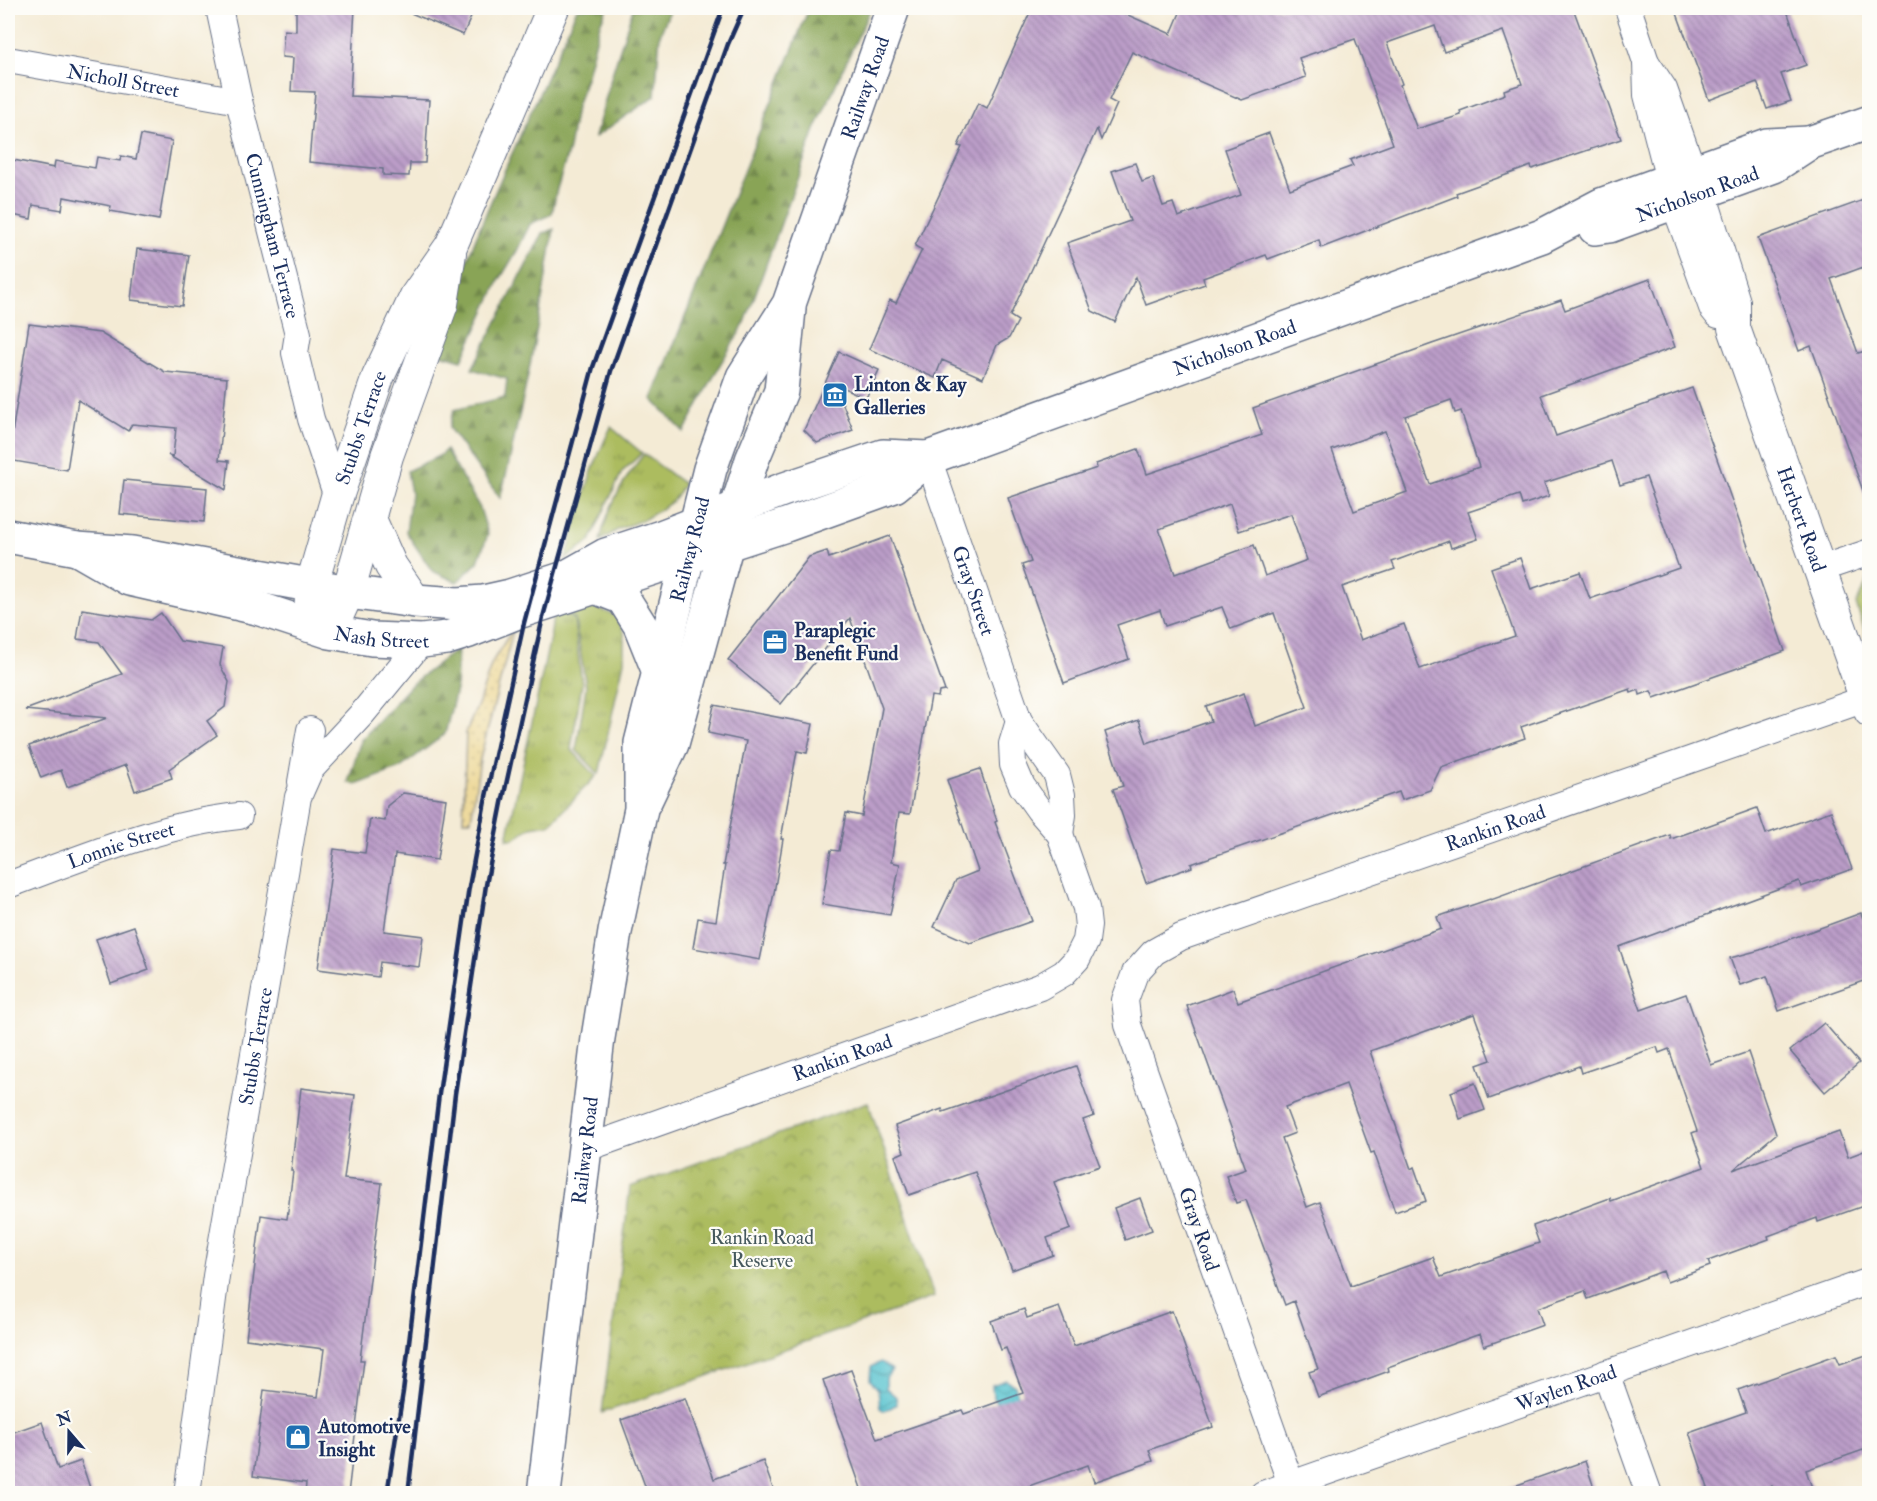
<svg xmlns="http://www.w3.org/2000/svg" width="1877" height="1501" font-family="'IM FELL Double Pica',serif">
	<defs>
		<pattern id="grass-tufts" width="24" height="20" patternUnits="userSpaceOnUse" patternTransform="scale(1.5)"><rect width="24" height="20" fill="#acbc5f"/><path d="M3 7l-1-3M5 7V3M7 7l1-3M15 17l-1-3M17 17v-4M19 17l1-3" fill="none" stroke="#8b9952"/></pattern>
		<pattern id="forest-firs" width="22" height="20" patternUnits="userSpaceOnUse" patternTransform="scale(1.5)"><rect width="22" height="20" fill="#89a456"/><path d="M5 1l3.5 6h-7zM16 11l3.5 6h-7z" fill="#6f864a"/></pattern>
		<pattern id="sand-dots" width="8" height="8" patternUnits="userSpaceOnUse" patternTransform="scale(1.5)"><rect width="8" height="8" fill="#eeda9e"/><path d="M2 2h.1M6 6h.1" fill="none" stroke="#ccbb8a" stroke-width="1.8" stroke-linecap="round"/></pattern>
		<pattern id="park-crowns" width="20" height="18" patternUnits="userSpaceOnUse" patternTransform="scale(1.5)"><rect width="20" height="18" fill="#acbc5f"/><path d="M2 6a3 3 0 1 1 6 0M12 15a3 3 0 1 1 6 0" fill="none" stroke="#8b9952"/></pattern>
		<pattern id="water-waves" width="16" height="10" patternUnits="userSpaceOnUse" patternTransform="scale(1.5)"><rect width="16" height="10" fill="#56c3cf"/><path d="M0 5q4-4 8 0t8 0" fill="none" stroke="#469fab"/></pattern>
		<pattern id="building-back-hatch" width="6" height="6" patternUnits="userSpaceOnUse" patternTransform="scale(1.5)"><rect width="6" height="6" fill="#bb9dc8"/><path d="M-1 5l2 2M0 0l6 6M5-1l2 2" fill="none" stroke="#9780a6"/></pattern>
	</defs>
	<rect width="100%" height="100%" fill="#fdfcf7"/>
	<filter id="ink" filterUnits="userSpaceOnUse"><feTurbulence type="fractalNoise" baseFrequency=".0167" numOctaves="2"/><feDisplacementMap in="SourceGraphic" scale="12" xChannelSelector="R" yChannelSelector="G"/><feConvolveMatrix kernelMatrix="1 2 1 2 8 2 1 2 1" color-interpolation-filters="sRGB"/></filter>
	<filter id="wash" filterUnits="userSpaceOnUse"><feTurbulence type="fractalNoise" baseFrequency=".008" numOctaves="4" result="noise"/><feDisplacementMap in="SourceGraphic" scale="24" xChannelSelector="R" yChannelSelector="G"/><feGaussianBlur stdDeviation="1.35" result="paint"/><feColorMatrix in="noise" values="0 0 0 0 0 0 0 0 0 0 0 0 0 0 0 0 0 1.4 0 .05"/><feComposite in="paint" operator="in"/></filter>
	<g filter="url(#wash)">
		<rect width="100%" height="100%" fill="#f4ebd5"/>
		<g fill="url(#grass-tufts)" stroke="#64765e" stroke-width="1.5">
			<path d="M611,427L642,453L622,472L590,541L566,559C578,513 590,469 611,427Z"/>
			<path d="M644,454L684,484L672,502L645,519L619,529L600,541C607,509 623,480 644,454Z"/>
			<path d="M582,603L615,615L624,632V661L599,774L576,750L586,687L575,619L560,609Z"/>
			<path d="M554,607L574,620L582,684L571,749L596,776L550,824L531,827L514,839H507L551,633Z"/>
		</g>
		<g fill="url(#forest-firs)" stroke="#526a5a" stroke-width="1.5">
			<path d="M577,8H607L600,24L587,75L576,107L569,149L557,189L552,214L530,224L517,251L500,279L462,360L440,354C451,314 461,274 477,235C508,158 545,84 577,8Z"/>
			<path d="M633,8H671L660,35L655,96L595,137L613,71Z"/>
			<path d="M809,8H871L815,130L745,323L721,363L684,432L652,399Z"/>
			<path d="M554,229C543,297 532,363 516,430C511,453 507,475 500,498L449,428L454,410L505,397L507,379L472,369L543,233Z"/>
			<path d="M446,450L480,508L488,534L478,562L457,582L432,571L406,532L411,493L407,471L439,456Z"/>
			<path d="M458,648L456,690L445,734L400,768L356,785L348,782L361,740L414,682Z"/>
		</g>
		<path fill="url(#sand-dots)" stroke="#84847e" stroke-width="1.5" d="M514,627L480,759L471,820H463L466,732L479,702L492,662Z"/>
		<g fill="url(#park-crowns)" stroke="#64765e" stroke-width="1.5">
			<path d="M1869,578V644L1856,604Z"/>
			<path d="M868,1102L934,1297L602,1413L630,1187Z"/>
		</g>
		<g fill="url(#water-waves)" stroke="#387996" stroke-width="1.5">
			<path d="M881,1362L892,1370L886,1378V1388L896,1397L897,1404L885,1411L880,1408L878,1389L870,1380L871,1367Z"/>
			<path d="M1006,1380L1015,1386L1019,1399L1005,1413L993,1398L992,1385Z"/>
		</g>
		<g id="blocks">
			<g fill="url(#building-back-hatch)" fill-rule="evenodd">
				<path d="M296,8H355L350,96L429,100L425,163H410L409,176L383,175V169L309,162L315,92L291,91L293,58L282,57L284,30L296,31Z"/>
				<path d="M399,8H475L463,35Z"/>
				<path d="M1032,8H1112L1171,34L1182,8H1573L1621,139L1532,169L1531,166L1456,193L1457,196L1321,248L1319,240L1268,259L1266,255L1203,278L1205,284L1146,305L1136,277L1115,322L1092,311L1067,243L1130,221L1112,171L1135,163L1142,182L1153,178L1163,206L1173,203L1178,217L1241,195L1225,149L1269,133L1290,189L1353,166L1350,160L1393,144L1355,39L1299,58L1306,77L1242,100L1132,52L1109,100L1117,104L1101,140L1097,129L1010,316L1018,321L1009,338L997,345L983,378L942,360L935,378L869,349L890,300L896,303L922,250L915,246L962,147L958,146L978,103L987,108ZM1435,26L1444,52L1503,31L1522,84L1504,90L1505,94L1460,111L1461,115L1417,129L1400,85L1402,84L1387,43Z"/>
				<path d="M1675,8H1786L1806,65L1781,74L1791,101L1767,109L1757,82L1709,100Z"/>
				<path d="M141,135L172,141L159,220L110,211L111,206L64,197L62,210L33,205L31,219L8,214V159L54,168L55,161L95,168L97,157L120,161L121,156L136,159Z"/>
				<path d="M1869,198V265L1831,279L1858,353L1869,350V498L1866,499L1811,346L1799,351L1758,238Z"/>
				<path d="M137,249L189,255L182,306L131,300Z"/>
				<path d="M1650,279L1675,347L1541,395L1556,436L1692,388L1785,651L1654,698L1651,691L1640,695L1639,690L1631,693L1630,689L1521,727L1525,738L1441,767L1430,790L1402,800L1399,792L1191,864L1192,867L1146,883L1113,789L1123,786L1105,732L1139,720L1147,743L1211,721L1206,706L1244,693L1255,726L1307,707L1274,613L1231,629L1222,607L1165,626L1160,610L1117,625L1129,659L1064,683L1022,565L1031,562L1008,498L1097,468L1096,464L1138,449L1147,474L1262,435L1253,408L1432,344L1561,300L1565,310ZM1451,400L1455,413L1461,411L1479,467L1430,484L1405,416ZM1385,431L1407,492L1354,511L1332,450ZM1612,461L1620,485L1646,477L1679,568L1590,599L1580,572L1531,589L1520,558L1491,568L1515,636L1420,669L1404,624L1361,640L1342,587L1395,569L1392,562L1449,541L1451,548L1478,539L1468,512L1519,495L1522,505L1549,496L1544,483ZM1230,504L1239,531L1291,514L1307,560L1265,576L1254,545L1175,574L1159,529Z"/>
				<path d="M29,324L100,333L165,372L227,378L219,460L229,461L226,490L168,455L173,456L176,428L132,424L128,431L78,400L67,470L8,460Z"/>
				<path d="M839,352L879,370L866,398L835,384L853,430L817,443L804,430Z"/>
				<path d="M124,480L207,488L204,522L120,514Z"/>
				<path d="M890,536L945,691L939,692L938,697L931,696L910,814L899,813L891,862L900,864L890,915L822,904L831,850L839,851L846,813L862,816L882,708L850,618L781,704L728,660L809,557L827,551L829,558Z"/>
				<path d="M82,609L151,620L161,613L180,641L223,648L220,665L229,682L225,707L207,721L217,735L169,769L172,778L135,791L126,765L67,787L61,770L41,778L29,746L107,718L25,710L122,674L99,642L77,639Z"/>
				<path d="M714,705L813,724L807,753L797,751L781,839H783L774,893L760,960L693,948L698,918L716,921L725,865H723L746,741L708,733Z"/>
				<path d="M980,769L997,821L995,822L1032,921L970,943L934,927L956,880L978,871L947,780Z"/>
				<path d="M403,793L446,799L437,860L395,854L384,931L423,936L419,967L380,962L378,977L318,969L334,849L365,853L370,819L385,821L387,806Z"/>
				<path d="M1757,808L1766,834L1831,811L1852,869L1801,887L1799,881L1619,947L1641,1010L1686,994L1711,1065L1748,1052L1776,1134L1733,1170L1839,1132L1848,1157L1869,1149V1204L1818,1222L1817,1218L1768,1236L1769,1239L1708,1261L1710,1266L1667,1282L1663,1271L1588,1299L1585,1291L1537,1308L1543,1325L1484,1346L1480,1334L1388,1367L1389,1371L1318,1397L1309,1372L1318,1369L1294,1301L1285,1305L1246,1200L1236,1203L1226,1176L1246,1169L1187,1006L1233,989L1238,1002L1441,929L1437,917L1490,899L1491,900L1670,835L1671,839ZM1474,1014L1491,1060L1477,1065L1489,1099L1579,1066L1581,1073L1657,1047L1659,1053L1669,1049L1697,1131L1692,1133L1704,1167L1611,1201L1610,1198L1533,1226L1539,1243L1441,1277L1433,1257L1351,1286L1320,1202L1307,1207L1282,1138L1295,1133L1285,1107L1346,1084L1371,1153L1374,1152L1395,1212L1426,1201L1414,1167L1411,1169L1370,1051Z"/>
				<path d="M1861,913L1869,936V979L1779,1011L1767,976L1740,985L1730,958L1760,950Z"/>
				<path d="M134,926L149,970L111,984L96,939Z"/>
				<path d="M1824,1023L1859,1063L1825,1092L1790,1051Z"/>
				<path d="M1076,1066L1094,1116L1083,1120L1100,1166L1054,1182L1071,1229L1047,1238L1053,1255L1012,1270L975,1172L909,1195L895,1156L904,1152L895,1126L942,1109L943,1112Z"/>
				<path d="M1475,1083L1485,1110L1460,1119L1451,1092Z"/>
				<path d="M301,1088L355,1095L344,1179L382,1183L360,1360H364L348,1494H305L306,1483L253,1476L264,1390L318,1397L324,1349L246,1339L261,1215L287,1219L293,1171H291Z"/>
				<path d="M1140,1198L1152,1230L1125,1240L1114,1208Z"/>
				<path d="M1059,1307L1074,1346L1172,1311L1213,1427L1149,1450L1153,1461L1094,1482L1088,1465L1006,1494H863L823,1380L851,1370L877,1439L962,1410L964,1414L1023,1393L1006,1348L1001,1350L991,1321L1024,1309L1027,1318Z"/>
				<path d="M1869,1354V1448L1806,1470L1814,1494H1775L1772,1486L1751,1494H1710L1689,1432L1746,1412L1738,1390L1836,1355L1840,1364Z"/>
				<path d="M685,1398L714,1479L763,1461L775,1494H648L621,1420Z"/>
				<path d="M42,1422L58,1469L81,1461L92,1494H8V1434Z"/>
				<path d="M1585,1461L1596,1494H1504L1503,1490Z"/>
			</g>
		</g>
	</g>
	<g filter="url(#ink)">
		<use href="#blocks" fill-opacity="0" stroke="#677188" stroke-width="1.5"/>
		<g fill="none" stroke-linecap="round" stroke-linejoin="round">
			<g stroke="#677188" stroke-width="28">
				<g id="minor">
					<path id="s1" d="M219,8L239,101L298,334L295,353L311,419L337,497"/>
					<path d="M1628,8L1646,62L1664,89L1693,171"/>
					<path id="s2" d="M8,60L239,101"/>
					<path d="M1646,62L1647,95L1669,180"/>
					<path id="s3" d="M928,458L1019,721L1057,775L1062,795L1063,815L1060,834"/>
					<path d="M1820,569L1870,552"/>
					<path d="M301,782L310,730"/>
					<path id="s4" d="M8,885C79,859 164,823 239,816"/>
					<path id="s5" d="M584,1149L1040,987L1064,973L1077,959L1086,941L1088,926L1086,908L1060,834L1039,810L1022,786L1013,765L1012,744L1019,721"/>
					<path d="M1606,1373L1649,1494"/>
					<path id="s6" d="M1291,1484L1128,1025L1125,1000L1135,973L1154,952L1181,937L1865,699"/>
					<path id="s7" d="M187,1494L216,1276L298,797L310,770L362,714L422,641"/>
					<path id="s8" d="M1263,1494L1870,1281"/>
				</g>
			</g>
			<g stroke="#677188" stroke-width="34">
				<g id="tertiary">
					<path id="s9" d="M1693,171L1734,302V328L1870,711"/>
					<path d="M1669,180L1715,307L1719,312"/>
					<path d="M370,519L391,566L415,601"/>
					<path id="s10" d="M309,626L312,584L337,497L378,377L416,296L451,246L553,8"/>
					<path d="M330,632L348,592L387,456L442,304L450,253"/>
				</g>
			</g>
			<g stroke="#677188" stroke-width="36">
				<g id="secondary">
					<path id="s11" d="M1595,228L1609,226L1774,166L1809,143L1870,122"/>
					<path d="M8,536L77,549L133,553L348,592L415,601L458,604L483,602L510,596L565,578L606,555L661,537L782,490L883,456L928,458"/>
					<path id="s12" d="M77,549L129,579L257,608L330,632L372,639L422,641L447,638L469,631L515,613L786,525L894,486L928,458L1542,236L1601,205L1767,145L1809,143"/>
				</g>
			</g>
			<g stroke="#677188" stroke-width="36">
				<g id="primary">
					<path d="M595,587L623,598L640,625L659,672"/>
					<path d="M645,801L672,744L737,507L752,460L781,391L789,309"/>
					<path id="s13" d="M544,1494L598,1038L615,932L641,809V743L710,469L743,377L789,304L893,8"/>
				</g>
			</g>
			<use href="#minor" stroke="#fff" stroke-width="26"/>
			<use href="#tertiary" stroke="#fff" stroke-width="32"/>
			<use href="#secondary" stroke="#fff" stroke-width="33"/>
			<use href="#primary" stroke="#fff" stroke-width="33"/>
			<g stroke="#1b2f5e" stroke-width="4.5">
				<path d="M387,1494L403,1392L439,1094L469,887L485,801L524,623L593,367L723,8"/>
				<path d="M408,1494L455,1094L486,885L502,803L543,617L611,371L728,44L744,8"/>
			</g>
		</g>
	</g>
	<defs>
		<g id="museum-square" transform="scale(1.35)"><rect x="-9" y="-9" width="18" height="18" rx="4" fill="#1f6fb2" stroke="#fdfcf7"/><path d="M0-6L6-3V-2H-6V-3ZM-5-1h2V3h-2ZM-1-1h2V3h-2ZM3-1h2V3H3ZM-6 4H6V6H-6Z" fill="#fff"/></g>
		<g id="office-square" transform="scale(1.35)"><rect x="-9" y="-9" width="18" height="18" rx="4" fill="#1f6fb2" stroke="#fdfcf7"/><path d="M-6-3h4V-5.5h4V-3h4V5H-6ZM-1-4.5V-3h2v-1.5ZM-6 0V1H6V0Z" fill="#fff"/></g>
		<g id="shop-square" transform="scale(1.35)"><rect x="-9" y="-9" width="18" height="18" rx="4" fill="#1f6fb2" stroke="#fdfcf7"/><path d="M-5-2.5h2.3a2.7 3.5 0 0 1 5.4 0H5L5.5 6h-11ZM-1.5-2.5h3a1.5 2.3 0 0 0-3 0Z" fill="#fff"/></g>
	</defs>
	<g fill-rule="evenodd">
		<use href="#museum-square" x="835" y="395"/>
		<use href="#office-square" x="775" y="642"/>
		<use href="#shop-square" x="298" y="1437"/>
	</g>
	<g text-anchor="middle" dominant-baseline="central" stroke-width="4.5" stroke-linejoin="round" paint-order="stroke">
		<g font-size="20" fill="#1b2f5e" stroke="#fdfcf7">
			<text stroke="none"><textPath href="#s2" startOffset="117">Nicholl Street</textPath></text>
			<text stroke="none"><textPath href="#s13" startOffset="1454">Railway Road</textPath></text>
			<text stroke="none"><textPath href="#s11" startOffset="108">Nicholson Road</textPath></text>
			<text stroke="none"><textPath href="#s1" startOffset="234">Cunningham Terrace</textPath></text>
			<text stroke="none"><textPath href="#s12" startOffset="1228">Nicholson Road</textPath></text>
			<text stroke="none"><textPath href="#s10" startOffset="206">Stubbs Terrace</textPath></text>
			<text stroke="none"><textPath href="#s9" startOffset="366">Herbert Road</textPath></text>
			<text stroke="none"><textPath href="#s13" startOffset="958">Railway Road</textPath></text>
			<text stroke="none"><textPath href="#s3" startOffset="140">Gray Street</textPath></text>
			<text stroke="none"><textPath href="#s12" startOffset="320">Nash Street</textPath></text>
			<text stroke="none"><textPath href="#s6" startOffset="933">Rankin Road</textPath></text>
			<text stroke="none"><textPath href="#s4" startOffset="120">Lonnie Street</textPath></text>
			<text stroke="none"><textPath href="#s7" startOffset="453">Stubbs Terrace</textPath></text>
			<text stroke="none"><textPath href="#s5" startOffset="274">Rankin Road</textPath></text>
			<text stroke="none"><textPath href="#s13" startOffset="346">Railway Road</textPath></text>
			<text transform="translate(1199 1229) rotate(71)">Gray Road</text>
			<text stroke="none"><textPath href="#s8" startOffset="321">Waylen Road</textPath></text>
		</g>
		<g font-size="20" font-weight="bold" fill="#1b2f5e" stroke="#fdfcf7" text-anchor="start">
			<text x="854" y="384">Linton &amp; Kay<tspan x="854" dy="23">Galleries</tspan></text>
			<text x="794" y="630">Paraplegic<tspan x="794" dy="23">Benefit Fund</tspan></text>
			<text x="318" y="1426">Automotive<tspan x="318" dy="23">Insight</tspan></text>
		</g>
		<g font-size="20" fill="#46595e" stroke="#fdfcf7">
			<text x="762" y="1237">Rankin Road<tspan x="762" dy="23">Reserve</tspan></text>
		</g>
	</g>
	<rect width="1877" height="1501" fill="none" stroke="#fdfcf7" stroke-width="30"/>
	<g transform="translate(69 1432) rotate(340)" stroke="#fdfcf7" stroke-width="4.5" paint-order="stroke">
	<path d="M0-4.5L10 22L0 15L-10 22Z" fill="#1b2f5e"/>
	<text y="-9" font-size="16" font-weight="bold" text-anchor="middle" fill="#1b2f5e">N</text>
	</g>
</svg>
